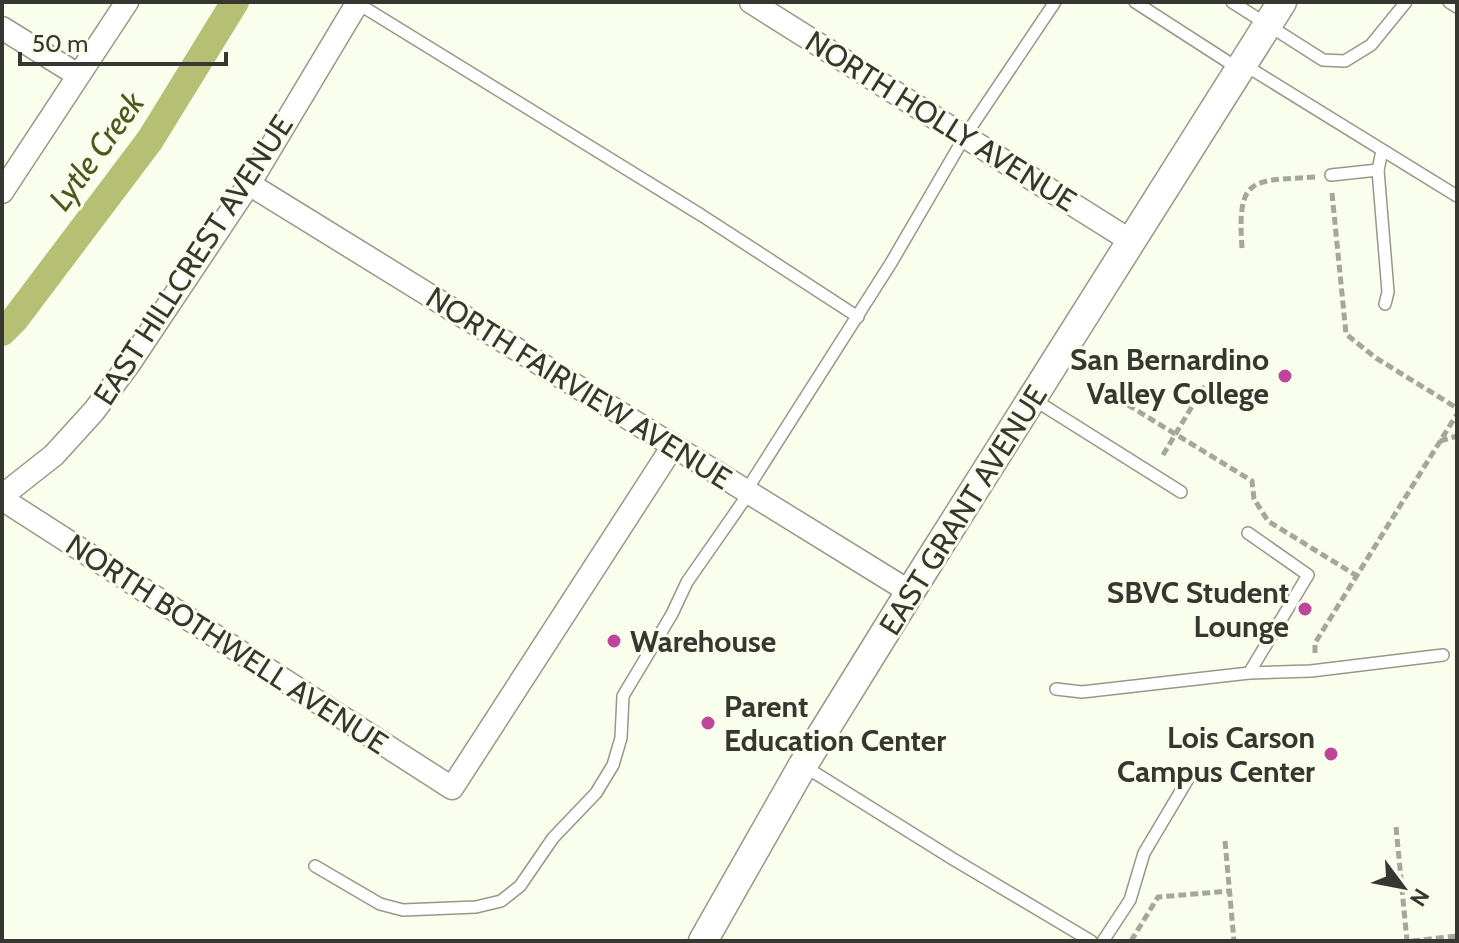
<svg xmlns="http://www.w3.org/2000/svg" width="1459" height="943" font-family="Cabin,sans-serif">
	<rect width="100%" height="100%" fill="#fafeec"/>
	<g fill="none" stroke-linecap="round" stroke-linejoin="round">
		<path stroke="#b5c074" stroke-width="28" d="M2,332L15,319L150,140L235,2"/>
		<g stroke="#969989" stroke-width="14">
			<g id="service">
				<path d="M1135,2L1239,69"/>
				<path d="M1232,2L1323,60L1345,61L1371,45L1406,2"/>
				<path d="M1449,2L1457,7"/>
				<path d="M357,3L701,215L858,317"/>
				<path d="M1243,64L1457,196"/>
				<path d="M1382,151L1378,170L1388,292L1385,304"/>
				<path d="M1331,175L1378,170"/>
				<path d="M1033,399L1181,492"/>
				<path d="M746,491L891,263L965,136L1055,2"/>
				<path d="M1249,673L1311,671L1443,655"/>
				<path d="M1056,689L1082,692L1249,673L1308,575L1248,533"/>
				<path d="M804,766L953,859L1091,941"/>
				<path d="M315,866L380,904L403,910L476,907L501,901L520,886L553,838L596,793L613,765L621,738L623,696L672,614L687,582L749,493"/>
				<path d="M1103,941L1130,900L1144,853L1191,774"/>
			</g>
		</g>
		<g stroke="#969989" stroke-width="25">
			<g id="minor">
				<path d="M751,2L1131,241"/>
				<path d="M2,28L78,75"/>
				<path d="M249,184L910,592"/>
				<path d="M2,192L127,2"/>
				<path d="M2,496L54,455L94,411L129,364L249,184L358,2"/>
				<path d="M2,499L452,788L673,446"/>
			</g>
		</g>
		<g stroke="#969989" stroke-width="31">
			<path id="tertiary" d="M703,941L803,765L910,592L1282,2"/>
		</g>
		<g stroke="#a5a79a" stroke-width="5" stroke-dasharray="8 4" stroke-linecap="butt">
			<path d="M1332,193L1346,334L1376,358L1457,408"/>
			<path d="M1242,248C1237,176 1251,181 1315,177"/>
			<path d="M1097,386L1252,481L1254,499L1268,521L1357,576"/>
			<path d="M1440,441L1457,436"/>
			<path d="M1163,455L1203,388L1214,382"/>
			<path d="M1315,653V643L1457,414"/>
			<path d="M1396,827L1407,941"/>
			<path d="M1225,841L1234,941"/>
			<path d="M1131,941L1158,897L1230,891"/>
			<path d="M1412,941L1457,936"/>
		</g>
		<use href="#service" stroke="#fff" stroke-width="11"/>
		<use href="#minor" stroke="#fff" stroke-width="22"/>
		<use href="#tertiary" stroke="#fff" stroke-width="28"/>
	</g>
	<g fill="#be4599" stroke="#fafeec" stroke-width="3">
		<circle cx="1285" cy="376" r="8"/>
		<circle cx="1305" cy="609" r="8"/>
		<circle cx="614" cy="641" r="8"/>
		<circle cx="708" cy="723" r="8"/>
		<circle cx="1331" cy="754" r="8"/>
	</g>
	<g text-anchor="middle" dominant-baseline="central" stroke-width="6" stroke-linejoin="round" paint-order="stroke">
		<g font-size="30" fill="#363730" stroke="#fafeec">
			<text transform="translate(941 121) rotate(32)">NORTH HOLLY AVENUE</text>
			<text transform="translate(193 260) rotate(-57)">EAST HILLCREST AVENUE</text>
			<text transform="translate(579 388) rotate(32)">NORTH FAIRVIEW AVENUE</text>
			<text transform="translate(963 510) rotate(-58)">EAST GRANT AVENUE</text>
			<text transform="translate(227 644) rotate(33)">NORTH BOTHWELL AVENUE</text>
		</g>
		<g font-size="30" font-weight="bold" fill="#363730" stroke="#fafeec" text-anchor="end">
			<text x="1269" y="359">San Bernardino<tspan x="1269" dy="34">Valley College</tspan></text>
			<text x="1289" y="592">SBVC Student<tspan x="1289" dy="34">Lounge</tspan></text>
			<text x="630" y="641" text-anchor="start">Warehouse</text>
			<text x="724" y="706" text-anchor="start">Parent<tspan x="724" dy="34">Education Center</tspan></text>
			<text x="1315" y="737">Lois Carson<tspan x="1315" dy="34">Campus Center</tspan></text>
		</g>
		<g font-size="32" font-style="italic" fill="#4f561e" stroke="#fafeec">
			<text transform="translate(96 151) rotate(-54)">Lytle Creek</text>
		</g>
	</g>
	<rect width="1459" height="943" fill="none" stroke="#363730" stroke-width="8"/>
	<g transform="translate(1403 887) rotate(122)" stroke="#fafeec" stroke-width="6" paint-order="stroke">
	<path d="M0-6L14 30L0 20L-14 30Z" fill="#363730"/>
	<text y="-12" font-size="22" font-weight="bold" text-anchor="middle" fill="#363730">N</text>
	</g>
	<path d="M20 52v12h206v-12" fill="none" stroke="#363730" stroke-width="4"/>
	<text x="32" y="52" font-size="24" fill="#363730" stroke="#fafeec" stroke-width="6" paint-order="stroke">50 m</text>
</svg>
